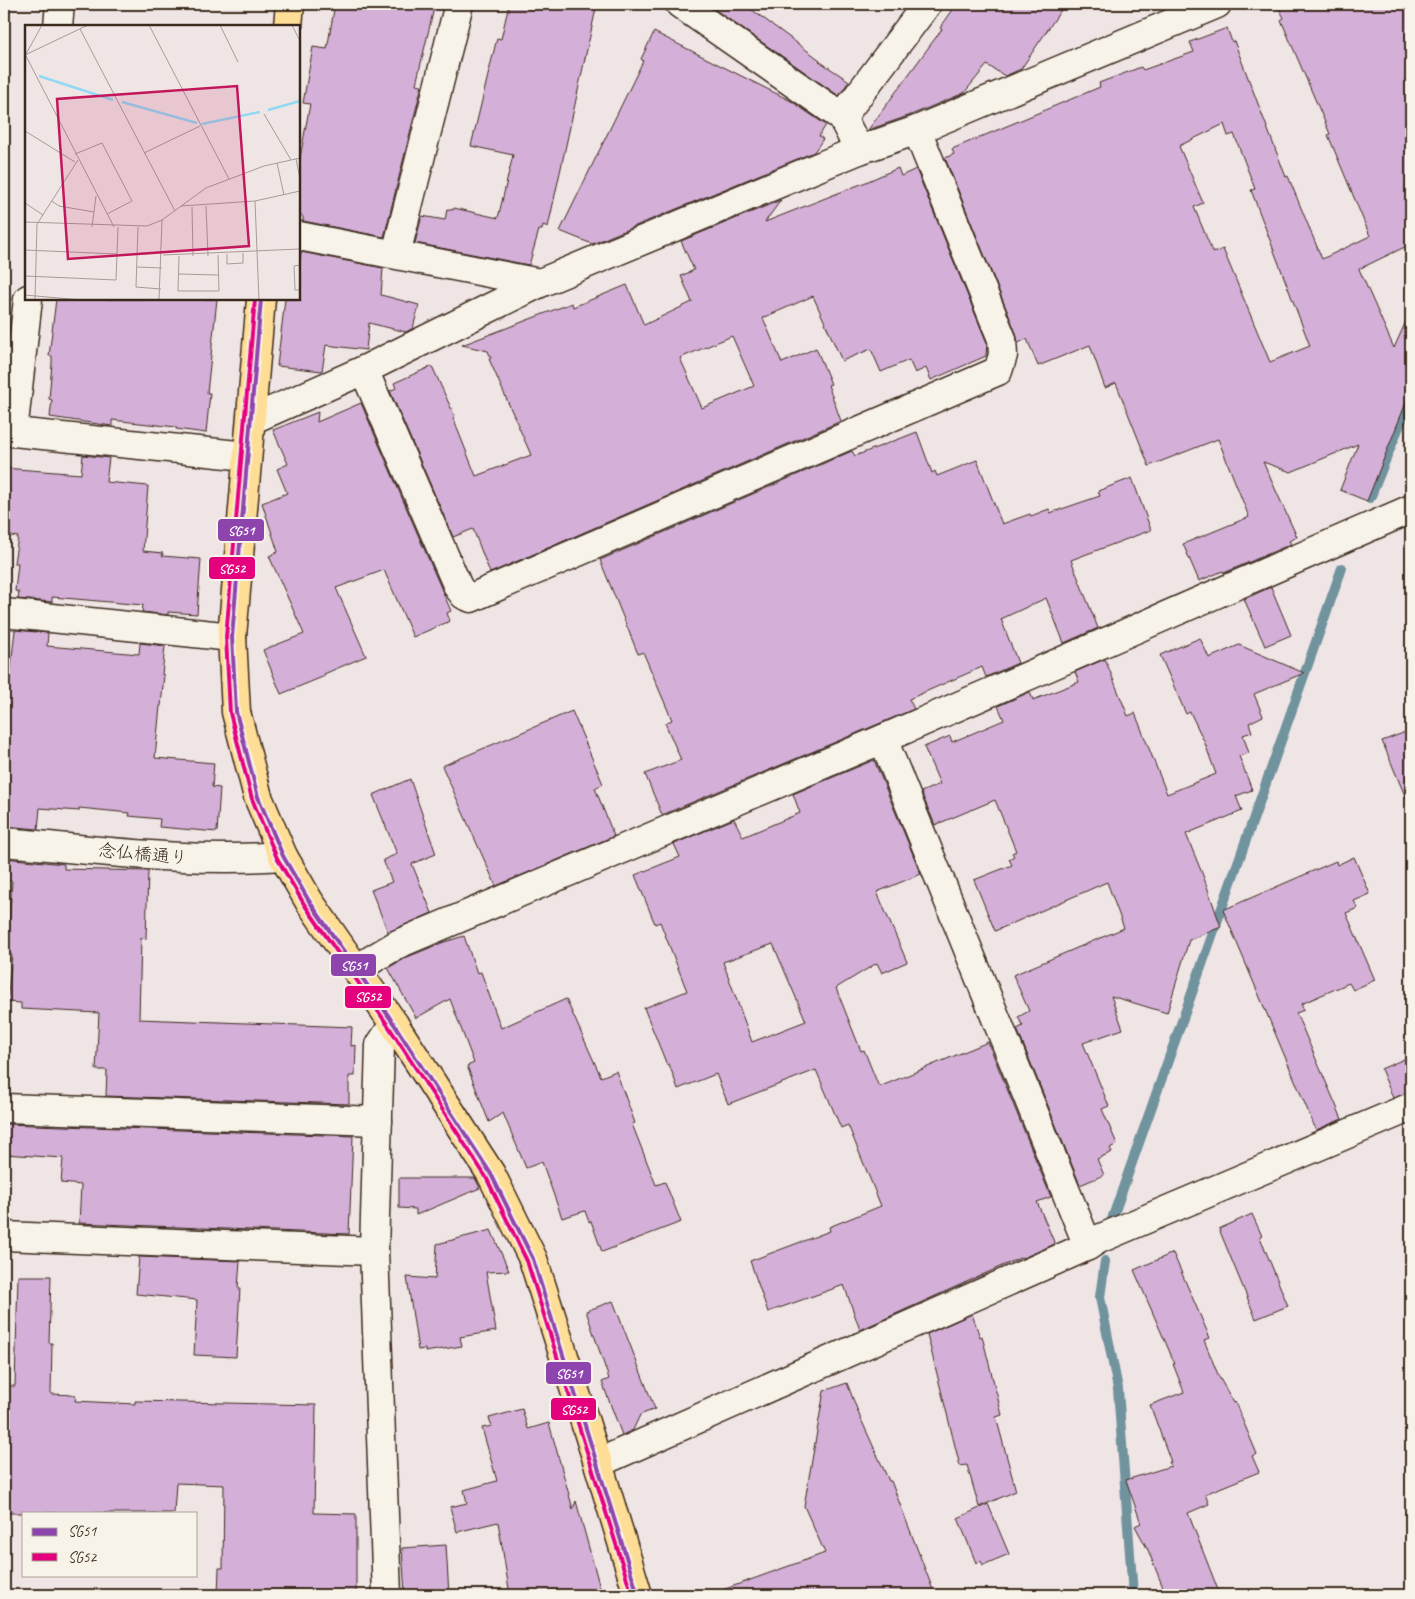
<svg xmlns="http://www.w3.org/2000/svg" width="1415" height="1599" font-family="Caveat,'Klee One',sans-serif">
	<rect width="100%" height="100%" fill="#f0e5e5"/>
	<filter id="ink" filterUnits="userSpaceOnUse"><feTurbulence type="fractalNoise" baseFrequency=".02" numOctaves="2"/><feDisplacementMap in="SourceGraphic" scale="10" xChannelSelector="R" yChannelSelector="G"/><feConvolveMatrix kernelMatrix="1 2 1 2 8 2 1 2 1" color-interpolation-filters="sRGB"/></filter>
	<g filter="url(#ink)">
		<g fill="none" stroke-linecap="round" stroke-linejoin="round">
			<g stroke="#6f939e" stroke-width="10">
				<path d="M1370,498L1411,397"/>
				<path d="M1111,1222L1342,568"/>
				<path d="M1105,1261L1100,1297L1118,1389L1133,1595"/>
			</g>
		</g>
		<g fill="#d4afd8" stroke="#3b2a1e" fill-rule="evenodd">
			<path d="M335,4H435L416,84L422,85L384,237L303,221V217L299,212V163L310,104L303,103L313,47L327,49Z"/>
			<path d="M509,4H597L548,227L543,225L542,230H539L529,265L415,243L422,216L445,220L447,209L453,210L454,208L498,218L513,155L471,146L497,38L501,39Z"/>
			<path d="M707,4H744L820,60L819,61L849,81L839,96Z"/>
			<path d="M957,4H1065L1021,69L1005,76L987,65L964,93L911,115L868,130L942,29L940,28Z"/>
			<path d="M1277,4H1411V244L1359,269L1394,348L1411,310V390L1367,501L1340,490L1358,444L1291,472L1263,462L1297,537L1289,541L1291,544L1224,573L1223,571L1199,581L1183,544L1249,517L1218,439L1149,466L1116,383L1105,388L1090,345L1038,366L1027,339L1018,343L1016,333L945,158L954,154L952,149L1100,87L1099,83L1141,67L1143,70L1194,52L1190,42L1227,28L1232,42L1234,41L1286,177L1288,176L1322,259L1370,236L1328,135L1330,134L1281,20L1284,18ZM1224,124L1228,136L1234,134L1255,189L1251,190L1310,346L1270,362L1223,249L1213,253L1194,207L1203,203L1179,146Z"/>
			<path d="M654,32L791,101L826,125L819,136L823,139L814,152L592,244L560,231L643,61L641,59Z"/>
			<path d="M898,168L901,176L916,169L987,343L986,356L931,380L926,368L915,373L909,360L881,372L871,349L842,361L813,296L763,318L782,363L816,348L831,384L828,385L841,421L490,573L473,529L453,537L390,391L396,388L394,383L432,366L455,417L453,418L476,476L531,455L489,359L491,358L488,351L462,345L572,303L573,307L627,285L644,325L692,302L681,276L694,270L681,241L781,200L765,222L866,182ZM732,336L754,386L702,408L680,358Z"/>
			<path d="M301,252L383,268L381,295L419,305L413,328L406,332L369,323L366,350L326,345L322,371L277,366L285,299H299V259H300Z"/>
			<path d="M56,299H217L207,393H210L206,433L176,429V427L112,420V426L50,417L52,400L49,399L52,363V356H49Z"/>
			<path d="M361,403L451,611L447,613L450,621L413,637L384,570L336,588L366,656L324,674L325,676L281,694L263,650L304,634L269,556L278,552L262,503L287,493L277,469L288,464L273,430L318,412L317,422Z"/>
			<path d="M917,432L932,473L935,471L937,476L977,460L1002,524L1030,514L1031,516L1049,509L1050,513L1100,496L1098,491L1132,478L1151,530L1071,560L1098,628L1064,643L1046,598L1001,619L1018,663L986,677L982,667L909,699L914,709L662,815L645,774L681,760L665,723L672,720L643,652L638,654L600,560L852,451L855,456Z"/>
			<path d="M83,455L109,458L106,482L148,486L143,551L163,553L162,556L201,559L197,614L168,612V615L142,612L143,605L87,600L52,597V602L18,599L19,592L15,591L18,563H14L18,537L4,535V468L81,474Z"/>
			<path d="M1271,587L1291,635L1265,646L1244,599Z"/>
			<path d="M15,630L48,633L47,646L139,654L140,643L165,646L162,675H164L161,706H160L155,758L214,763L212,787L220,788L217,832L159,827L160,819L129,816L130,813L79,808V811L40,808L38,829L5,826L9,795L4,794V684H9Z"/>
			<path d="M1200,638L1209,658L1239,645L1304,673L1254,694L1263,716L1249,723L1252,732L1243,735L1249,753L1239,756L1252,790L1236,796L1242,811L1186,834L1204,878L1221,927L1189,940L1167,1013L1111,996L1123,1029L1083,1043L1109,1106L1102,1109L1117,1144L1110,1148L1112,1152L1097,1159L1104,1175L1080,1185L1017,1029L1023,1026L1018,1017L1029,1011L1013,975L1124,928L1107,882L995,931L974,880L1012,865L1009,859L1014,856L1012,853L1016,851L995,800L935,825L921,792L940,784L924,747L950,736L952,742L1004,720L998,706L1030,692L1033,700L1079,682L1075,672L1105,659L1128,716L1135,713L1167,794L1216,774L1204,741L1190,712L1186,714L1160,655Z"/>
			<path d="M572,711L603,784L595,788L614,836L496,886L442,766Z"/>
			<path d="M1411,730V810L1382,741Z"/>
			<path d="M874,760L921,874L877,892L907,962L882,973L877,963L836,988L861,1051L864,1050L879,1087L988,1042L1051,1197L1037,1202L1055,1244L1023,1258L1022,1257L860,1330L844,1285L768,1312L750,1261L830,1231L829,1227L881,1206L848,1125L841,1128L816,1070L728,1104L716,1074L678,1089L669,1064L667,1065L644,1008L687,991L660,922L655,924L635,875L680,857L674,844L734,819L743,837L800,813L793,794ZM773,944L806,1021L752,1042L723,962Z"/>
			<path d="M410,779L436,854L412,864L432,913L388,932L371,890L392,882L383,860L397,854L373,795Z"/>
			<path d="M1354,857L1370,894L1354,901L1358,908L1346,913L1375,980L1353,990L1349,983L1301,1004L1304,1010L1296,1013L1342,1119L1316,1130L1223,910L1336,861L1337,865Z"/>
			<path d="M4,858L64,864V869L148,871L146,939L141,938L139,1019L352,1027L351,1046L356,1045L355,1076H349V1104L106,1096L107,1070H96L99,1013L21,1009V1003L7,1002L12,955L7,954L12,881L4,880Z"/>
			<path d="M464,936L477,973L481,972L501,1028L566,999L601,1077L616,1071L635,1123L632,1124L656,1185L665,1182L681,1222L602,1252L591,1221L589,1222L585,1211L562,1218L542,1162L526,1168L503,1113L489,1122L467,1066L474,1063L450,999L416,1018L388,968L405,958L444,942Z"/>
			<path d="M1411,1056V1092L1393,1098L1381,1069Z"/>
			<path d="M4,1124L353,1136L349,1234L79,1223L81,1185L61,1183L63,1158L4,1154Z"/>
			<path d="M399,1178H475L480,1188L416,1215V1209L399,1208Z"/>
			<path d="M1252,1214L1262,1236L1260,1237L1288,1306L1256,1319L1219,1229Z"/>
			<path d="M491,1230L509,1271L486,1272L496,1331L460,1337L462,1346L425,1352V1349L418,1350L407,1277L435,1279L437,1244Z"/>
			<path d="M1173,1253L1210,1338L1204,1340L1219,1377L1234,1403L1235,1402L1257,1454L1252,1456L1259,1472L1205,1494L1209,1504L1188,1513L1220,1595H1166L1148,1550L1135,1526L1141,1523L1126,1480L1171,1466L1169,1462H1171L1150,1405L1184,1392L1173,1364H1175L1134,1270Z"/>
			<path d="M139,1257L240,1261L238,1288H240L236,1357L194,1355L197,1300L136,1294Z"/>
			<path d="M18,1276H51L49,1343H52L51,1394L76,1395L75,1401L135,1404V1401L316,1405L314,1513L356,1514V1595H218L219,1568H223L224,1485L176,1483L174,1513H4V1386H15Z"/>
			<path d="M613,1301L655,1409L640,1415L633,1430L622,1435L602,1382L609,1379L586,1311Z"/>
			<path d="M972,1314L980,1337L982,1336L1002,1415L996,1417L1016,1491L979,1507L967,1465L960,1466L927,1334Z"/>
			<path d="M847,1383L860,1417L889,1481H891L935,1595H717V1592L825,1553L804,1506L824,1391Z"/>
			<path d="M522,1409L528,1429L549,1423L573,1509L576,1501L602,1595H510L498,1522L457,1532L450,1507L467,1503L464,1490L497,1481L482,1428L492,1426L489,1418Z"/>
			<path d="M988,1504L1009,1554L983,1565L981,1561L976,1563L958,1518Z"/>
			<path d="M446,1545L449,1595H405L402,1548Z"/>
		</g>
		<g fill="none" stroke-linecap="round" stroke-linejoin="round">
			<g stroke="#3b2a1e" stroke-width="31">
				<g id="minor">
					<path d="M680,4L842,117L859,150"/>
					<path d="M58,26L60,4"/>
					<path d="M842,117L927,4"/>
					<path d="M299,236L540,283"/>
					<path d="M396,254L459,4"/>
					<path d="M364,370L458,587L464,595L471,598L998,371L1003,355L1002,339L917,130"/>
					<path d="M251,420L364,370L540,283L859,150L917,130L1217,4"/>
					<path d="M4,431L247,456"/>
					<path d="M13,432L28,299"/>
					<path d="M4,613L232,637"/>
					<path d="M883,739L1088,1246"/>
					<path d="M356,969L398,944L883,739L1411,509"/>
					<path d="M4,1108L378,1121"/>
					<path d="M4,1236L374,1251"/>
					<path d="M598,1463L1088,1246L1099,1239L1411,1107"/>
					<path d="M387,1595L374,1251L380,1045L394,1024"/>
				</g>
			</g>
			<g stroke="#3b2a1e" stroke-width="31">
				<path id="tertiary" d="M4,842C97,850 190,863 283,856"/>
			</g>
			<g stroke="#3b2a1e" stroke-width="31">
				<g id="primary">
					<path d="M288,26L290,4"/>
					<path d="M261,299L232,637L236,712L258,797L283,856L309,901L394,1024L491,1174L533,1259L598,1463L638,1595"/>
				</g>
			</g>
			<use href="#minor" stroke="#f7f3e8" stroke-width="28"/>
			<use href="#tertiary" stroke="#f7f3e8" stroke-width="28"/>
			<use href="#primary" stroke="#fedd96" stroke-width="28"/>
			<g stroke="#f7f3e8" stroke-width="8">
				<path id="bus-1" d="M261,299L232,637L236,712L258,797L283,856L309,901L394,1024L491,1174L533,1259L638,1595"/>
			</g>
			<g stroke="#f7f3e8" stroke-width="8">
				<path id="bus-2" d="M255,299L226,637L230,713L252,799L277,858L304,904L389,1027L486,1177L527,1261L632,1595"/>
			</g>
			<use href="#bus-1" stroke="#8e44ad" stroke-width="4"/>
			<use href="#bus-2" stroke="#e5007d" stroke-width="4"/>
		</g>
	</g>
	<g text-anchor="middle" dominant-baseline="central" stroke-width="5" stroke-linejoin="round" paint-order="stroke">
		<g font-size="18" fill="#3b2a1e" stroke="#f7f3e8">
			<text transform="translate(143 854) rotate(5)">念仏橋通り</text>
		</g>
	</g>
	<g transform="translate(25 25)">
		<rect width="275" height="275" fill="#f0e5e5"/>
		<path fill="none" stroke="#92d9f4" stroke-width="2.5" d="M14,51L88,75M97,77L172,98M243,85L275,76M177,99L235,87"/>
		<path fill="none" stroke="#a89a95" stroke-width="1" d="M124,0L204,154M195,0L213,37M267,0L275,16M55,4L150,186M0,29L89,202M1,29L17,0M0,30L63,0M239,89L266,135M0,106L50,137M119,128L175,101M50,129L77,118L107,176L82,189M271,134L275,153M252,138L259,170M27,176L34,181L69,187M230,176L234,275M0,178L18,190M156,181L230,176L275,166M181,181L183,231M167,182L168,231M0,197L122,201L137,195L181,163L239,141L275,133M67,202L71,171M113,202L111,262L136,264M0,225L92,229M202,229V239L218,238V228M138,230L275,224M154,231L153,266H194L193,230M275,240L269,241L270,265H275M112,242L137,243M154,249L193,250M0,251L91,255L93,202M0,270L56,275M10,275L12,199L53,135M134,275L137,195"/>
		<path fill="#c2185b" fill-opacity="0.15" stroke="#c2185b" stroke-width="2.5" d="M212,61L224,221L43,234L32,74Z"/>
		<rect width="275" height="275" fill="none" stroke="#3b2a1e" stroke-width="2.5"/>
	</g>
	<g stroke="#f7f3e8" stroke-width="2">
		<rect x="217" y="518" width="48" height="24" rx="5" fill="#8e44ad"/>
		<rect x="208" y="556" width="48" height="24" rx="5" fill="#e5007d"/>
		<rect x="330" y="953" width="47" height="24" rx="5" fill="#8e44ad"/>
		<rect x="344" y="985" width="48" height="24" rx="5" fill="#e5007d"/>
		<rect x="545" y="1361" width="47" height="24" rx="5" fill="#8e44ad"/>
		<rect x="550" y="1397" width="47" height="24" rx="5" fill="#e5007d"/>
	</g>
	<g font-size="14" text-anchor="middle" font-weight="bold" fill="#fff">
		<text x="241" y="535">SG51</text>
		<text x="232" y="573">SG52</text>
		<text x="354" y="970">SG51</text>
		<text x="368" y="1001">SG52</text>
		<text x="569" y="1378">SG51</text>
		<text x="574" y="1414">SG52</text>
	</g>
	<rect width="1415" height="1599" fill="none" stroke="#f7f3e8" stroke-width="20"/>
	<rect x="10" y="10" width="1395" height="1579" fill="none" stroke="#3b2a1e" stroke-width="2" filter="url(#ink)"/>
	<rect x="22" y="1512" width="175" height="65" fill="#f7f3e8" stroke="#aca397"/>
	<rect x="32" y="1528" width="25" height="8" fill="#8e44ad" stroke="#aca397"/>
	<text x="68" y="1536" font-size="15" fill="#3b2a1e">SG51</text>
	<rect x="32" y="1553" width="25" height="8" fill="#e5007d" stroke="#aca397"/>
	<text x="68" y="1562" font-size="15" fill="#3b2a1e">SG52</text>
</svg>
